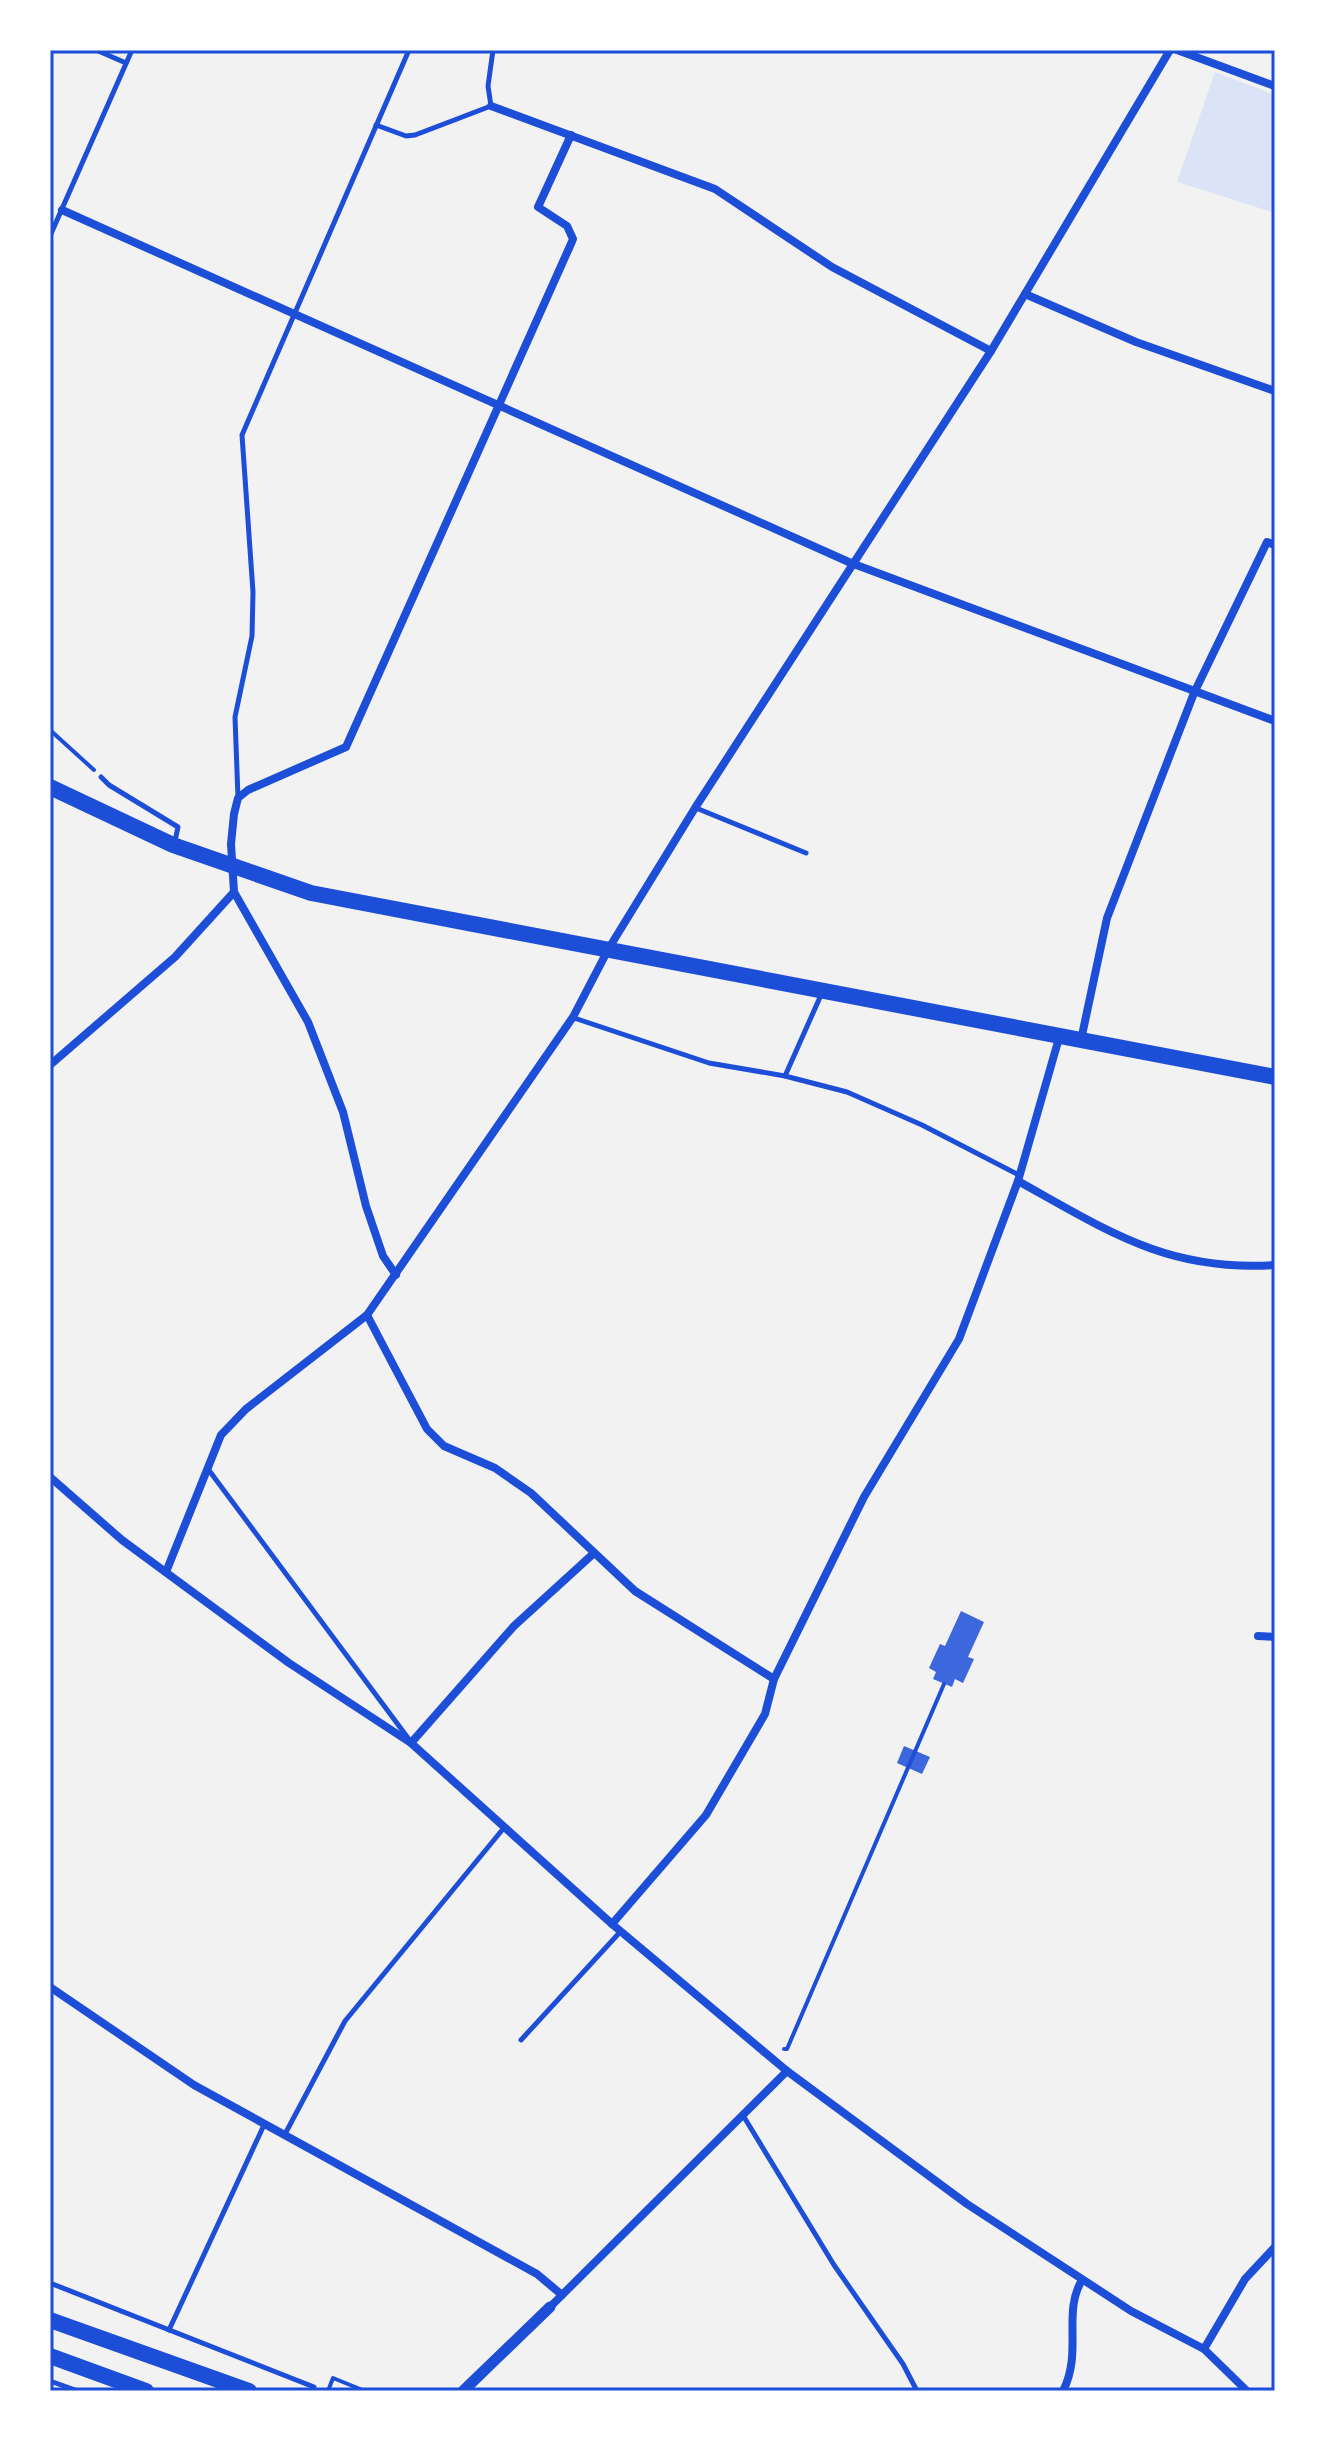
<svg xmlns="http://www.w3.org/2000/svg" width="1325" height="2441" font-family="'Open Sans',sans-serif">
	<rect width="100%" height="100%" fill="#f2f2f2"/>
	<path fill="#dbe4f7" d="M1215,72L1275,95V213L1177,182Z"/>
	<g fill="#3d67dc">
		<path d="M961,1611L984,1622L968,1657L974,1659L963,1683L955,1679L952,1687L933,1679L936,1672L929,1668L940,1644L945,1646Z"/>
		<path d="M904,1746L930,1757L922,1774L897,1763Z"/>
	</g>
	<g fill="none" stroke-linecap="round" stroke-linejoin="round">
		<g stroke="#1d4ed8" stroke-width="4">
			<path d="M50,730L94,770"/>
			<path d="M784,2049H787L944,1684"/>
			<path d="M328,2391L333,2378L365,2391"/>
		</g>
		<g stroke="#1d4ed8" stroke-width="5">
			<path d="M96,50L126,63"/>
			<path d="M376,125L406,136L415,135L491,106L488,86L493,50"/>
			<path d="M50,236L132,50"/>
			<path d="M101,777L109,785L178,827L175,841"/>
			<path d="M238,798L235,717L252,636L253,592L242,435L409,50"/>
			<path d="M696,808L806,853"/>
			<path d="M574,1018L709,1063L785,1076L847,1092L922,1125L1019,1175"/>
			<path d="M785,1076L821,995"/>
			<path d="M208,1469L408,1738"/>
			<path d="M521,2040L621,1931"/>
			<path d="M744,2117L834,2265L903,2364L917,2391"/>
			<path d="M284,2136L345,2021L503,1829"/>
			<path d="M50,2283L314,2387"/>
			<path d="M169,2330L264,2125"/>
			<path d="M50,2381L78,2391"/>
		</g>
		<g stroke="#1d4ed8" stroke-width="8">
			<path d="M1177,50L1275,86"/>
			<path d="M491,106L715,189L832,267L991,351"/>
			<path d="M62,210L851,563L1275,721"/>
			<path d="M1025,294L1136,342L1275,391"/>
			<path d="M1081,1040L1107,918L1194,693L1267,542L1275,545"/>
			<path d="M50,1065L175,957L234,892"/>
			<path d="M1018,1181C1108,1231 1168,1272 1275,1265"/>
			<path d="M396,1275L383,1256L366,1206L343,1112L308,1022L234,892L231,844L234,814L238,798L248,790L346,747L570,246L573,239L567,226L538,207L571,135"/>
			<path d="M367,1315L427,1429L444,1446L495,1468L531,1493L635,1591L774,1679"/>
			<path d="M50,1477L122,1540L289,1663L411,1743L612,1924L787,2071L967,2204L1131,2311L1204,2349L1247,2391"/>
			<path d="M166,1572L221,1435L246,1409L367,1315L573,1017L609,948L695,808L991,351L1170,50"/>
			<path d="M1258,1636L1275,1637"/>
			<path d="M411,1743L514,1626L593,1554"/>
			<path d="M612,1924L706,1815L765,1714L774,1679L864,1497L959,1339L1018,1181L1059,1038"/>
			<path d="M50,1987L194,2085L537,2274L562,2295"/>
			<path d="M550,2307L787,2071"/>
			<path d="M1204,2349L1245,2279L1275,2247"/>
			<path d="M1063,2391C1083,2352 1062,2313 1082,2280"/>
		</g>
		<path stroke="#1d4ed8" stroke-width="11" d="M463,2391L550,2307"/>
		<g stroke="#1d4ed8" stroke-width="16">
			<path d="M50,787L173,845L311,893L1275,1077"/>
			<path d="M50,2320L249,2391"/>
			<path d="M50,2356L146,2391"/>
		</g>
	</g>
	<rect width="1325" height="2441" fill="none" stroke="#ffffff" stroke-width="104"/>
	<rect x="52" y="52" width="1221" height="2337" fill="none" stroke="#1d4ed8" stroke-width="3"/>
</svg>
